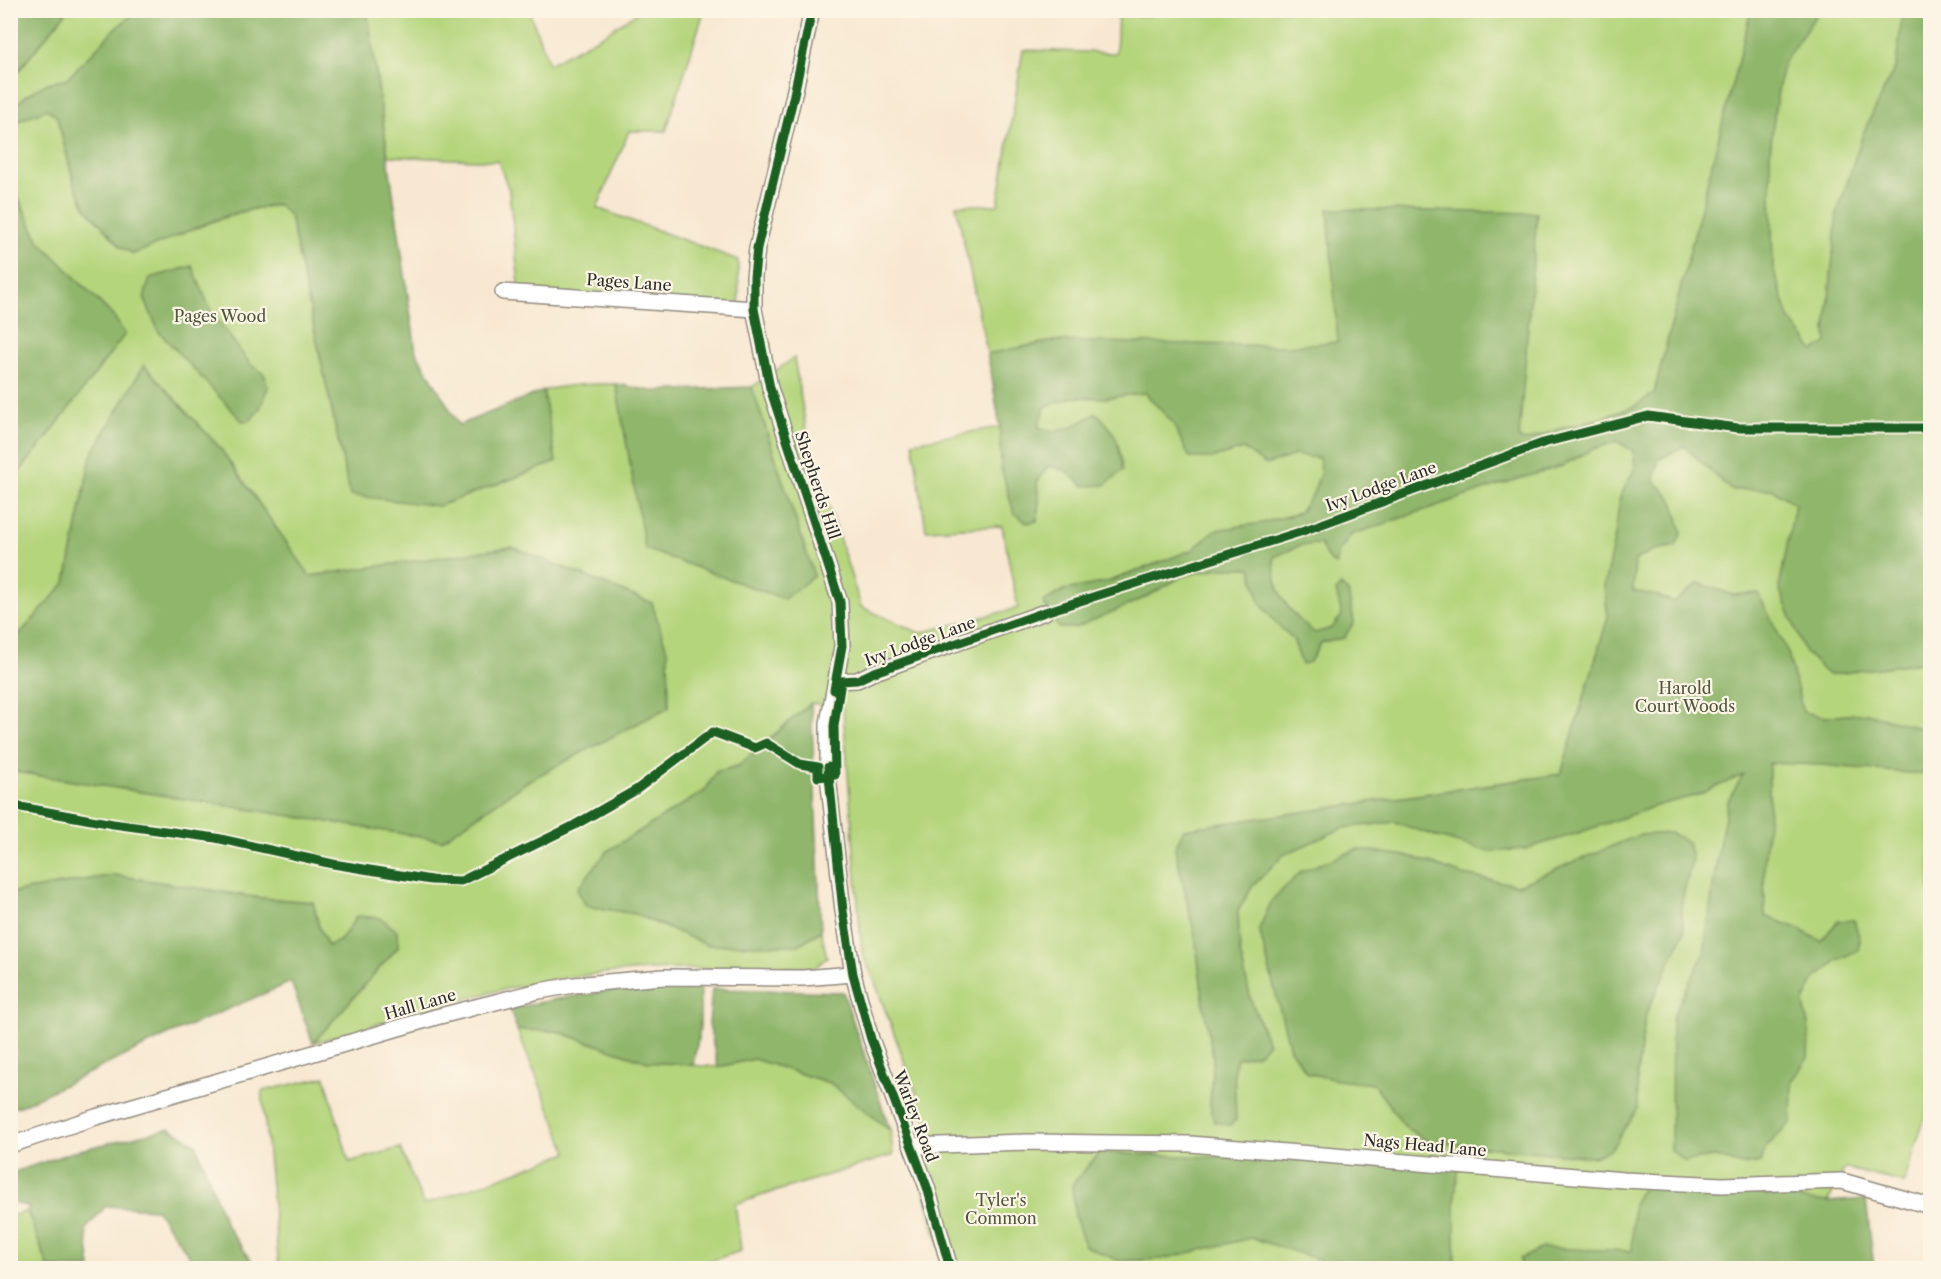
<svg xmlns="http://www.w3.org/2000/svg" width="1941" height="1279" font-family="'Libre Caslon Text',serif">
	<rect width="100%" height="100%" fill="#fcf5e5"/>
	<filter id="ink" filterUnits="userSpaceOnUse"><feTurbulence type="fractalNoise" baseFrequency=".0167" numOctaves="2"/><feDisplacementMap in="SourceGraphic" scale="12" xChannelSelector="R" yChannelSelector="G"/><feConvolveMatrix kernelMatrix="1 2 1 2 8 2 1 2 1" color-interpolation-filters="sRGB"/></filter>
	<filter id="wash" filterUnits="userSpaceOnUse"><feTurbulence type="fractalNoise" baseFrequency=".008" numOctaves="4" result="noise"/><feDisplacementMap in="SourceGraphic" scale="24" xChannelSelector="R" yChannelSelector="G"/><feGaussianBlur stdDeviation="1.35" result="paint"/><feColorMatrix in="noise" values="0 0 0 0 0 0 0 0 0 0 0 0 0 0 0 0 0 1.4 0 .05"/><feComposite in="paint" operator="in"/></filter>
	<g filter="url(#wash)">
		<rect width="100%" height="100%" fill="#f8e8d1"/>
		<g fill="#b5d57d" stroke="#708054" stroke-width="1.5">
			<path d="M1153,10L1930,11V1100L1904,1183L1845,1168L1828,1202L1837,1268H945L912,1146H936L873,977L862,954L843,709L811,703L738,766L716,772L705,791L608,851L586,906L636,914L668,929L798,945L821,931L827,957L816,967C740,969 663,966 588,975C494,985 403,1018 313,1043L398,947L357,916L340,941L328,946L319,927L313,902L260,898L114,875L11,893V771L442,840L528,781L652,603L512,547L310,576L220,448L144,366L91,456L66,582L11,644V482L49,435L124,334L114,317L39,241L11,182V80L67,11H139L116,28L67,79L48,83L27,95L14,107L17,120L47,109L57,116L74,183L86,208L121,247L133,254C181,236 227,210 280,205L290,216L350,495L507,481L556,462L543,391C566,384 591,384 616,384L646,549L814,576L752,387L794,358L808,440L861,607L920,633L1018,608L1002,526L926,530L913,442L1000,427L991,371L956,205H998L1023,50L1116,53L1118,15L1152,16Z"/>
			<path d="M367,11H529L549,64L603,35L639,11H704L666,131H629L597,208L738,260L739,308L520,293L509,190L498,161L388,156Z"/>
			<path d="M517,1030L556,1031L648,1062L718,1067L754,1059L830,1083L890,1130L893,1155L735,1204L741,1251L687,1268H279L262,1091L325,1077L349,1162L400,1148L424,1205L568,1153Z"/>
			<path d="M27,1211L49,1268H11V1216Z"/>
		</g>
		<g fill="#90b66c" stroke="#5e704c" stroke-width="1.5">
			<path d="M11,10L67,11L11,80L10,11Z"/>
			<path d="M139,10L367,11L416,352L459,425L543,391L556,462L439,506L350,495L290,216L279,205C227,209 181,236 133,254L121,247L86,208L74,183L57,117L47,109L18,121L13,107L27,95L48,83L67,79L116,28Z"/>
			<path d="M1751,10L1819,11L1783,63L1775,108L1770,153L1773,268L1789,318L1814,351L1827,342L1826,331L1837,213L1864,131L1896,65L1903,11H1930V661L1828,675L1805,652L1779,588L1795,504L1772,489L1731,490L1684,446L1658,460L1654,480L1673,501L1682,532L1676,546L1654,550L1635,560L1633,591L1658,596L1674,602L1699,583L1733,595L1758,593L1788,653L1803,712L1825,717L1867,713L1930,731V775L1822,765L1769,763V809L1764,867L1765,916L1797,928L1821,941L1838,921L1854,920L1860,940L1858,950L1836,961L1815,979L1804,1002L1809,1031L1808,1058L1792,1081L1791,1123L1765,1148L1760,1162L1742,1165L1715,1157L1684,1161L1671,1150L1672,1019L1686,989L1704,954L1718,851L1728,801L1743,775L1698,795L1659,805L1575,834L1525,849L1490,852L1435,836L1395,822L1343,828L1283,855L1252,887L1238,911L1240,953L1251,1000L1268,1043L1258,1054L1237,1058L1234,1069L1236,1120L1230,1125L1214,1122L1210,1104L1213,1057L1205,1014L1195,936L1175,848L1184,829L1561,774L1608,617L1604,586L1615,536L1620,497L1635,468L1633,451L1617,441L1591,450L1562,466L1489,488L1351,535L1339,551L1336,565L1328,559L1320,544L1301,545L1274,557C1273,591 1288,613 1315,633L1332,628L1342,615L1336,591L1341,585L1348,592L1354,622L1344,638L1321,643L1310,662L1302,665L1293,639L1275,622L1260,603L1251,568H1220L1183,576L1142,599L1075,628H1059L1043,602L1064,590L1107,582L1192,550L1215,530L1262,523L1299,513L1313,494L1321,471L1319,458L1295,455L1266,465L1244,449L1213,458H1190L1172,422L1145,393L1104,398L1073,397L1046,406L1038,427C1060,436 1077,425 1096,413C1117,431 1119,444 1123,470L1105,485L1084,486L1065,470L1048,466L1037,482L1039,501L1037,521L1027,523L1014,513L1001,468L1000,427L991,371L987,354L1053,341L1286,346L1338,342L1328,209L1537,213L1519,439L1526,441L1562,428L1599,419L1635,406L1654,393Z"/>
			<path d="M10,182L39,241L114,317L125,334L49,435L11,482Z"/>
			<path d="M192,266L211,311L250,364L264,374L268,387L260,408L251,420L242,421L159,332L144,298L150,278Z"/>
			<path d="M144,365L220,448L310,576L512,547L652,603L668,653L669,707L528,781L442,840L11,771V644L66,582L91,456Z"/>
			<path d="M616,384L652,391L752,387L814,576L784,599L645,549Z"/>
			<path d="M811,703L821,931L798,945H707L636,914L586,906L577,889L607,851L705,791L716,772L738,766Z"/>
			<path d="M1671,833L1688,842L1692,859L1681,905L1684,932L1646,1014L1637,1074L1638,1108L1611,1149L1594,1157L1429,1142L1406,1128L1373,1084L1337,1080L1307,1073L1290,1049L1259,929L1272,900L1302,871L1358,849L1413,857L1463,875L1518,885L1639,835Z"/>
			<path d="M114,875L260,898L313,902L319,927L328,946L340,941L357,916L381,918L397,931L398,947L313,1043L291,982L170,1034L20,1106L11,1108V893Z"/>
			<path d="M700,988V1029L693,1065L648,1062L556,1031L517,1030L510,1009L556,999L624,989Z"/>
			<path d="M712,989L843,992L890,1130L830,1083L754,1059L718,1067L709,1024Z"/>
			<path d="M170,1128L196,1144L226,1225L257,1268H198L156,1209L106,1206L86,1229L91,1268H49L27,1211L29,1207L11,1202V1173L76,1151Z"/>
			<path d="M1099,1153L1459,1166L1455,1194V1260L1448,1268H1344L1252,1238L1162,1259L1120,1261L1085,1246L1075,1217L1072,1185Z"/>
			<path d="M1646,1181L1828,1202L1866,1199L1874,1268H1520V1259L1542,1248L1632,1251L1633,1204Z"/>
		</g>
	</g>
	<g filter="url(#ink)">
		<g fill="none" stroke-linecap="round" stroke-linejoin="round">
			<g stroke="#928a7e" stroke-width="18">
				<g id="minor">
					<path d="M812,10L793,99L757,248L754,277V309L770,388L840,602L842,646L828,723V776L843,911L853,974L871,1039L927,1187L950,1268"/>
					<path d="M503,292L754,309"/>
					<path d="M836,681L857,680L872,673L1045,612"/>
					<path d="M10,1145L96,1117L436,1017L539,991L574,985L663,977L803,978L853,974"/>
					<path d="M912,1146L1028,1142L1190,1144L1624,1180L1722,1185L1842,1181L1930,1206"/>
				</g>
			</g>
			<use href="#minor" stroke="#fff" stroke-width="15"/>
			<g stroke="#fcf5e5" stroke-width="13">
				<g id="cycleway">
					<path d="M812,10L793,99L757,248L754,277V309L770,388L840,602L842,646L834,690"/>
					<path d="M828,767L843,911L853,974L871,1039L927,1187L950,1268"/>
					<path d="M10,805L113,824L216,838L333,864L431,880L461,881L573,826L636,790L713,732L755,748L766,743L800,764L818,767V777L835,775L834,726L841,681L857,680L872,673L1045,612L1300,532L1543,443L1648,416L1738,428H1930"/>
				</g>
			</g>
			<use href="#cycleway" stroke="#1b5e20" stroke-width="9"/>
		</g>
	</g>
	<g text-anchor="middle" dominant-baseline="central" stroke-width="4.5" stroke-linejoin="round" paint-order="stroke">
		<g font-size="16" fill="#2b2b2b" stroke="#fcf5e5">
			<text transform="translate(629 282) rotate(4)">Pages Lane</text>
			<text transform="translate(818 485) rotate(72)">Shepherds Hill</text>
			<text transform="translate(1381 486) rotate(-20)">Ivy Lodge Lane</text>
			<text transform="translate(920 641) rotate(-20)">Ivy Lodge Lane</text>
			<text transform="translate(420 1004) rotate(-16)">Hall Lane</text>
			<text transform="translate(916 1116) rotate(69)">Warley Road</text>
			<text transform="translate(1425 1145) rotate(5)">Nags Head Lane</text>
		</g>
		<g font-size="16" fill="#4e5640" stroke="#fcf5e5">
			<text x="220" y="316">Pages Wood</text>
			<text x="1685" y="688">Harold<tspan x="1685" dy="18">Court Woods</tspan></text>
			<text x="1001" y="1200">Tyler's<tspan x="1001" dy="18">Common</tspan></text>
		</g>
	</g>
	<rect width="1941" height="1279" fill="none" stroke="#fcf5e5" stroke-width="36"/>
</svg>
